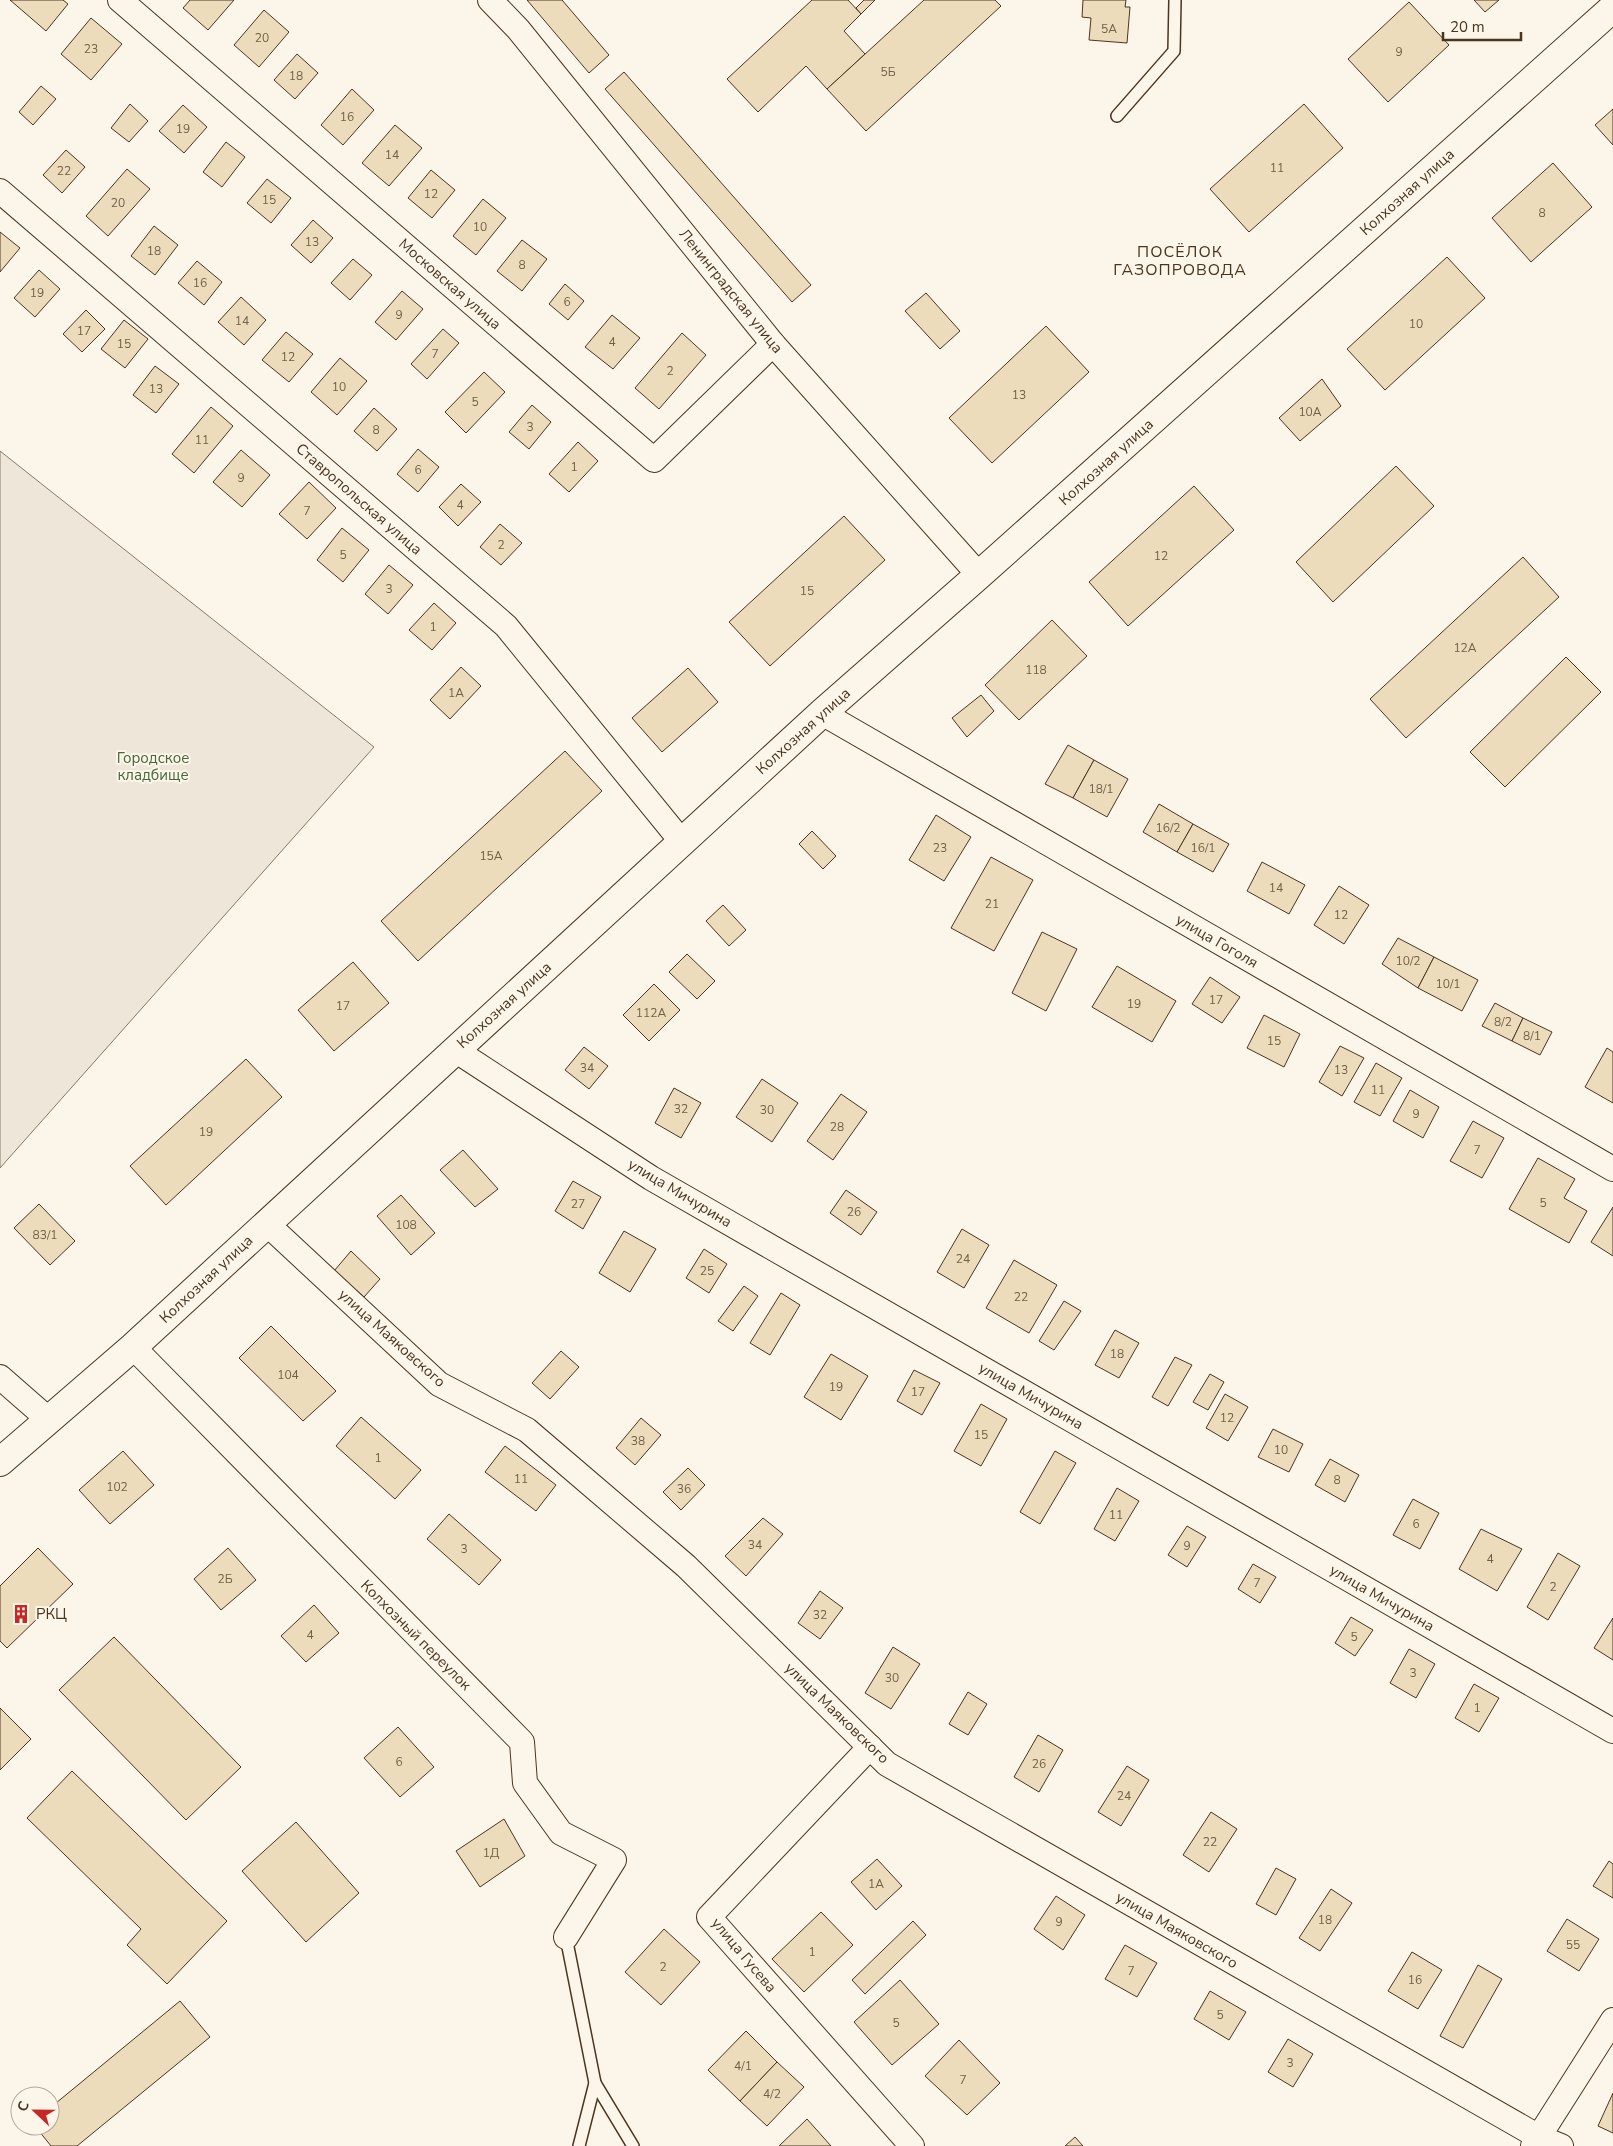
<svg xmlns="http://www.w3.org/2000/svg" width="1613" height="2146" font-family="'Nunito Sans',sans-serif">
	<rect width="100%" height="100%" fill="#fbf6e9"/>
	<path fill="#ede6d9" stroke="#887966" d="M0,451L374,747L0,1168Z"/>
	<g fill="#ecdcbc" stroke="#4a3520">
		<path d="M10,0H63L68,4L46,31Z"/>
		<path d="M190,0H234L208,30L183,8Z"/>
		<path d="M527,0H562L609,55L589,73Z"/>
		<path d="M812,0H848L861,14L844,31L865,54L827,89L806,66L758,112L727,79Z"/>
		<path d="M864,0H875L861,14L856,8Z"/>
		<path d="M924,0H995L1001,6L866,131L827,89Z"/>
		<path d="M1083,0H1126L1125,7H1130L1127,43L1089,40L1091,18L1082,17Z"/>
		<path d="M1474,0H1499L1485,12Z"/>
		<path d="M1409,2L1449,45L1388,102L1348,59Z"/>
		<path d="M264,10L289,32L259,67L234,45Z"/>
		<path d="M91,18L122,44L91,80L61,54Z"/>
		<path d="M297,54L318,73L295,99L274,80Z"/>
		<path d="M624,72L811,285L792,302L605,89Z"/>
		<path d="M41,86L56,99L33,125L19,112Z"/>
		<path d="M352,89L374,110L343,145L321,125Z"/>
		<path d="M130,104L148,121L129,142L111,128Z"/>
		<path d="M1304,104L1343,148L1249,232L1210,189Z"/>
		<path d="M183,105L207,127L184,153L159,131Z"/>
		<path d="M1613,109V145L1595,125Z"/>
		<path d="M395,125L422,148L389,186L362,163Z"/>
		<path d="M226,142L245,157L222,187L203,172Z"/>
		<path d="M66,150L85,167L62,193L43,175Z"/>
		<path d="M1553,163L1592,207L1531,262L1492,218Z"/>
		<path d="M127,169L150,189L108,236L86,216Z"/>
		<path d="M431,170L455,190L432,218L408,198Z"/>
		<path d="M267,179L291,198L271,223L247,203Z"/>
		<path d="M483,199L506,218L476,255L453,236Z"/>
		<path d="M313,220L333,238L311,263L291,245Z"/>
		<path d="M154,226L178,245L155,275L131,256Z"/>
		<path d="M0,232L20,248L0,272Z"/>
		<path d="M522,240L547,259L522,291L497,271Z"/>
		<path d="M1447,257L1485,298L1385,390L1347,349Z"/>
		<path d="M353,259L372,275L350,300L331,283Z"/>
		<path d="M197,261L222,282L204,305L178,283Z"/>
		<path d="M39,270L60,289L35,317L14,298Z"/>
		<path d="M565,284L584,301L568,320L549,304Z"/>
		<path d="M402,291L423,309L396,340L375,322Z"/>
		<path d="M926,293L960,331L940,349L905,311Z"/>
		<path d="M241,297L266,320L244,345L218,322Z"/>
		<path d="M86,310L105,329L82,352L63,334Z"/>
		<path d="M612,315L640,338L613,369L585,347Z"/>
		<path d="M124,320L148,339L125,368L101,349Z"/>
		<path d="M1046,326L1089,372L992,463L949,418Z"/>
		<path d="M443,329L459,343L427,379L411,364Z"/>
		<path d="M286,332L313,354L289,382L262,360Z"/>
		<path d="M682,333L706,355L659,409L635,388Z"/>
		<path d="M340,358L367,381L337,415L311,392Z"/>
		<path d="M155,366L179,384L156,413L133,395Z"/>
		<path d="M484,372L505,392L466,433L445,412Z"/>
		<path d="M1322,379L1341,406L1300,441L1279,418Z"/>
		<path d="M532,405L551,422L529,449L509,432Z"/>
		<path d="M211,407L233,426L194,473L172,454Z"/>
		<path d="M374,408L397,429L377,451L354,431Z"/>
		<path d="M578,442L598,461L569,492L549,474Z"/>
		<path d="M418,449L439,467L418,492L397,474Z"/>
		<path d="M241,450L270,475L242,507L213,482Z"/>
		<path d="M1396,466L1434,506L1333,602L1296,562Z"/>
		<path d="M309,482L336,508L307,539L279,514Z"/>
		<path d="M461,484L481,502L458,526L439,507Z"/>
		<path d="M1194,486L1234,530L1128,626L1089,582Z"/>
		<path d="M844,516L885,560L770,666L729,622Z"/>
		<path d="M500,524L522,543L501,565L480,547Z"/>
		<path d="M342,528L369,550L343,582L317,560Z"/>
		<path d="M1523,557L1559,597L1406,738L1370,699Z"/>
		<path d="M389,565L413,585L388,614L365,594Z"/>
		<path d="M434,603L456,623L432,650L409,630Z"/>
		<path d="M1052,620L1087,656L1019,720L985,685Z"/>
		<path d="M1566,657L1601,692L1505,787L1470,752Z"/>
		<path d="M461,667L481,686L450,719L430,700Z"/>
		<path d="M688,668L718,702L662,752L632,718Z"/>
		<path d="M981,695L994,711L967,737L952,718Z"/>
		<path d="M1068,745L1094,760L1073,798L1045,784Z"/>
		<path d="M565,751L602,791L418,961L381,921Z"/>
		<path d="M1094,760L1128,779L1107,817L1073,798Z"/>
		<path d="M1159,804L1193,824L1177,852L1143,832Z"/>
		<path d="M936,815L971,837L944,881L909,860Z"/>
		<path d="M1193,824L1229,844L1213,872L1177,852Z"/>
		<path d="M812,831L836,856L823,869L799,844Z"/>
		<path d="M991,857L1033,880L994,951L951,928Z"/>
		<path d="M1262,862L1305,885L1289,914L1247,891Z"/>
		<path d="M1339,886L1369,905L1344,944L1314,925Z"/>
		<path d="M723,905L746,930L729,946L706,921Z"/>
		<path d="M1042,932L1077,949L1046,1011L1012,993Z"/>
		<path d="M1398,938L1434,957L1418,988L1382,964Z"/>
		<path d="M687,954L715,981L697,999L669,972Z"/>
		<path d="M1434,957L1478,980L1462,1011L1418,988Z"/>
		<path d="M353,962L389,1003L334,1051L298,1010Z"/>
		<path d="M1117,966L1176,1001L1152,1042L1092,1007Z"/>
		<path d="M1210,977L1240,997L1222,1023L1192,1004Z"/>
		<path d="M654,984L680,1010L649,1041L623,1015Z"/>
		<path d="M1495,1003L1523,1018L1512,1041L1482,1026Z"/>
		<path d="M1264,1015L1300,1034L1284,1067L1247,1048Z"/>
		<path d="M1523,1018L1552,1032L1540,1055L1512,1041Z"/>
		<path d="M1340,1046L1364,1058L1342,1096L1319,1082Z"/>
		<path d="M584,1047L608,1066L589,1089L565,1070Z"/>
		<path d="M1607,1048L1613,1052V1103L1585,1087Z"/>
		<path d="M246,1059L282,1097L166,1205L130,1166Z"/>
		<path d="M1376,1063L1402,1078L1380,1116L1354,1102Z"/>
		<path d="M762,1079L798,1103L772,1142L736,1117Z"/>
		<path d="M674,1088L701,1103L681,1138L655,1123Z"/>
		<path d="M1410,1090L1439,1107L1423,1138L1393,1121Z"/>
		<path d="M841,1094L867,1112L833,1160L807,1141Z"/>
		<path d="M1473,1121L1504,1138L1482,1178L1450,1161Z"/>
		<path d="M463,1150L498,1189L475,1207L440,1170Z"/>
		<path d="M1538,1158L1575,1179L1564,1198L1587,1211L1569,1243L1509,1209Z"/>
		<path d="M573,1181L601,1197L583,1229L555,1211Z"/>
		<path d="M846,1190L877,1212L861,1235L830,1213Z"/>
		<path d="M401,1195L435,1233L411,1255L377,1216Z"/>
		<path d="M39,1204L75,1241L50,1265L14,1228Z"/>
		<path d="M1613,1207V1256L1591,1242Z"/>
		<path d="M962,1229L989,1245L964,1288L937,1272Z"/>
		<path d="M624,1231L656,1249L630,1292L599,1273Z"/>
		<path d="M704,1249L727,1264L709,1293L686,1278Z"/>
		<path d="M351,1251L380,1279L364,1297L334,1271Z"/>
		<path d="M1014,1260L1057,1285L1029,1333L986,1308Z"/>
		<path d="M744,1286L758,1296L733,1331L718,1321Z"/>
		<path d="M781,1293L800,1305L770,1355L750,1343Z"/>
		<path d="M1064,1301L1081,1311L1054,1350L1039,1341Z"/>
		<path d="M271,1326L336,1391L303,1421L239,1358Z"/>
		<path d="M1115,1330L1139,1343L1119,1378L1095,1365Z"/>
		<path d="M561,1351L579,1367L550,1399L532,1383Z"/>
		<path d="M831,1354L868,1376L841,1420L804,1397Z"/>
		<path d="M1175,1357L1192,1365L1168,1406L1152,1397Z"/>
		<path d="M914,1370L940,1383L922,1415L897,1401Z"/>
		<path d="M1210,1374L1224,1382L1208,1410L1193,1402Z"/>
		<path d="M1225,1394L1248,1407L1228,1441L1206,1428Z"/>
		<path d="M981,1404L1007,1419L981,1466L954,1451Z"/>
		<path d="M361,1417L421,1470L395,1499L336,1446Z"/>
		<path d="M641,1418L661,1435L635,1465L616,1448Z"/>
		<path d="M1273,1429L1303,1444L1289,1472L1258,1457Z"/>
		<path d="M505,1446L556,1485L536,1511L485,1472Z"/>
		<path d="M123,1451L154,1485L110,1524L79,1490Z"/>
		<path d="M1055,1451L1076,1463L1040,1524L1020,1512Z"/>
		<path d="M1330,1459L1359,1475L1345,1502L1315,1485Z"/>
		<path d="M688,1468L705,1485L681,1510L663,1492Z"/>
		<path d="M1117,1488L1139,1501L1115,1541L1094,1529Z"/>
		<path d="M1413,1499L1439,1513L1420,1549L1393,1535Z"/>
		<path d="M449,1514L501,1560L479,1585L427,1539Z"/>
		<path d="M763,1518L783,1534L746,1576L725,1556Z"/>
		<path d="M1187,1526L1206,1537L1187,1567L1168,1555Z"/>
		<path d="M1481,1529L1522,1549L1497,1591L1459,1569Z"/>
		<path d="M38,1548L73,1584L7,1648L0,1641V1586Z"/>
		<path d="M228,1548L256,1580L221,1610L194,1579Z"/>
		<path d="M1558,1553L1580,1566L1548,1620L1527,1607Z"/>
		<path d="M1253,1564L1276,1577L1260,1603L1238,1589Z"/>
		<path d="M820,1591L843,1608L820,1639L798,1623Z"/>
		<path d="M314,1605L339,1633L306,1662L281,1636Z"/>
		<path d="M1351,1617L1373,1630L1355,1656L1335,1643Z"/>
		<path d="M1613,1618V1660L1594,1648Z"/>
		<path d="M114,1637L241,1767L186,1820L59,1690Z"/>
		<path d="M893,1647L920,1664L891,1709L865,1693Z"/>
		<path d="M1409,1649L1435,1664L1416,1698L1390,1683Z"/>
		<path d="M1474,1684L1499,1698L1479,1732L1455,1718Z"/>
		<path d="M968,1692L987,1704L968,1735L949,1724Z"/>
		<path d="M0,1708L31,1739L0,1770Z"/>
		<path d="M398,1727L434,1767L400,1797L364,1758Z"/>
		<path d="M1038,1735L1063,1750L1039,1792L1014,1777Z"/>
		<path d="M1127,1766L1149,1780L1121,1826L1098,1812Z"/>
		<path d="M72,1771L227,1921L167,1984L127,1945L141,1929L27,1818Z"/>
		<path d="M1211,1812L1237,1829L1209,1872L1183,1855Z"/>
		<path d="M504,1819L525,1856L480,1887L456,1851Z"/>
		<path d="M296,1822L359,1893L306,1942L242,1871Z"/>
		<path d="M877,1859L902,1886L876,1910L851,1882Z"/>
		<path d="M1609,1861L1613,1864V1898L1593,1886Z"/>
		<path d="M1276,1868L1296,1879L1276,1915L1256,1904Z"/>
		<path d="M1331,1889L1352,1903L1320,1951L1299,1938Z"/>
		<path d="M1056,1896L1085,1915L1063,1950L1034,1929Z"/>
		<path d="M821,1912L853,1945L804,1992L772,1959Z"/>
		<path d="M1567,1919L1599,1939L1579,1971L1547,1951Z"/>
		<path d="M913,1921L926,1935L865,1994L852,1980Z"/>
		<path d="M664,1929L700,1962L661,2005L625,1972Z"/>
		<path d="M1125,1945L1157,1963L1137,1997L1105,1979Z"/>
		<path d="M1412,1952L1442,1970L1418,2009L1388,1991Z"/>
		<path d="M1478,1965L1502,1979L1463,2048L1440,2036Z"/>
		<path d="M900,1980L939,2024L892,2065L854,2022Z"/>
		<path d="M1210,1991L1246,2012L1229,2040L1194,2019Z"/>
		<path d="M180,2001L210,2037L77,2146H51L35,2126H50V2108Z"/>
		<path d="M746,2031L777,2062L740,2101L708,2070Z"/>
		<path d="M1288,2039L1313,2054L1293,2087L1268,2072Z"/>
		<path d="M959,2040L1000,2083L967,2115L925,2076Z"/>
		<path d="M777,2062L804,2087L767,2126L740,2101Z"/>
		<path d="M1613,2093V2133L1598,2126Z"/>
		<path d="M807,2119L831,2146H779Z"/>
		<path d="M1075,2137L1083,2146H1065Z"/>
	</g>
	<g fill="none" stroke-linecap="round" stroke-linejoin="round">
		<g stroke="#4a3520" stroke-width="14">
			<g id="service">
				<path d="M1117,116L1174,51L1175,0"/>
				<path d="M566,1937L595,2083L633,2146"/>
				<path d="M579,2146L595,2083"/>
			</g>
		</g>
		<g stroke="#4a3520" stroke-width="26">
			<g id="minor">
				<path d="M120,0L654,460L773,344"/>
				<path d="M490,0L518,29L773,344L979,575"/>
				<path d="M0,191L506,626L682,842"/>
				<path d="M822,713L1613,1169"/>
				<path d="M455,1050L651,1178L1613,1731"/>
				<path d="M266,1223L439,1384L527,1430L686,1566L887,1764L1539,2137L1561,2146"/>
				<path d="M133,1347L522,1742L525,1783L561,1833L614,1860L566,1937"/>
				<path d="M0,1377L48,1419"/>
				<path d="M870,1747L709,1917L912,2146"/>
				<path d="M1533,2146L1613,2020"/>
			</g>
		</g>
		<g stroke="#4a3520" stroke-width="30">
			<path id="secondary" d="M0,1462L133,1347L822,713L979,575L1613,8"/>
		</g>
		<use href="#service" stroke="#fbf6e9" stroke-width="11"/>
		<use href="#minor" stroke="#fbf6e9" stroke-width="24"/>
		<use href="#secondary" stroke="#fbf6e9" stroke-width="28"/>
	</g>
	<defs>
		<g id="building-bare" transform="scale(1.5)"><path d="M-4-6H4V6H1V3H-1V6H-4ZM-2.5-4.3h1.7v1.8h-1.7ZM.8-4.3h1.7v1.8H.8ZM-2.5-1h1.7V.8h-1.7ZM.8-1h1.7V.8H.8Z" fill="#c62828" stroke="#fbf6e9" stroke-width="2.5" paint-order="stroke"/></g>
	</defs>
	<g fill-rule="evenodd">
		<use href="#building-bare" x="21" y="1614"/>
	</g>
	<g text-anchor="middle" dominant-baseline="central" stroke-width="4" stroke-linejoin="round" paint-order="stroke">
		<g font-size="12" fill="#725f47">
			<text x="1109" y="29">5А</text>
			<text x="262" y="38">20</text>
			<text x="91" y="49">23</text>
			<text x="1399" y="52">9</text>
			<text x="888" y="72">5Б</text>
			<text x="296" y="76">18</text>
			<text x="347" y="117">16</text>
			<text x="183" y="129">19</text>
			<text x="392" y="155">14</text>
			<text x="1277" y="168">11</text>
			<text x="64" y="171">22</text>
			<text x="431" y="194">12</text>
			<text x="269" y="200">15</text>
			<text x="118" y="203">20</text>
			<text x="1542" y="213">8</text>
			<text x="480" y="227">10</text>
			<text x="312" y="242">13</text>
			<text x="154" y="251">18</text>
			<text x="522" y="265">8</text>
			<text x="200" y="283">16</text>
			<text x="37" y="293">19</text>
			<text x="567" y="302">6</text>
			<text x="399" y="315">9</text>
			<text x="242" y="321">14</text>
			<text x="1416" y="324">10</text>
			<text x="84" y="331">17</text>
			<text x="612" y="342">4</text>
			<text x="124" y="344">15</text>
			<text x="435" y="354">7</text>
			<text x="288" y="357">12</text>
			<text x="670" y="371">2</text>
			<text x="339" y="387">10</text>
			<text x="156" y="389">13</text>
			<text x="1019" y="395">13</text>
			<text x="475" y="402">5</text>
			<text x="1310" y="412">10А</text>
			<text x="530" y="427">3</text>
			<text x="376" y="430">8</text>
			<text x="202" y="440">11</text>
			<text x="574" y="467">1</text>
			<text x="418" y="470">6</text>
			<text x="241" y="478">9</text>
			<text x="460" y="505">4</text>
			<text x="307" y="511">7</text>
			<text x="501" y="545">2</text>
			<text x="343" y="555">5</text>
			<text x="1161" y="556">12</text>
			<text x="389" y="589">3</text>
			<text x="807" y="591">15</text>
			<text x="433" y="627">1</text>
			<text x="1465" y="648">12А</text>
			<text x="1036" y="670">118</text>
			<text x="456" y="693">1А</text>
			<text x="1101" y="789">18/1</text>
			<text x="1168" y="828">16/2</text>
			<text x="940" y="848">23</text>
			<text x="1203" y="848">16/1</text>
			<text x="491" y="856">15А</text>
			<text x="1276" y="888">14</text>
			<text x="992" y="904">21</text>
			<text x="1341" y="915">12</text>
			<text x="1408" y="961">10/2</text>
			<text x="1448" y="984">10/1</text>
			<text x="1216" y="1000">17</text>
			<text x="1134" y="1004">19</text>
			<text x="343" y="1006">17</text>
			<text x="651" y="1013">112А</text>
			<text x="1503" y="1022">8/2</text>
			<text x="1532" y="1036">8/1</text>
			<text x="1274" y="1041">15</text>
			<text x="587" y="1068">34</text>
			<text x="1341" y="1070">13</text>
			<text x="1378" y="1090">11</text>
			<text x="681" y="1109">32</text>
			<text x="767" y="1110">30</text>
			<text x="1416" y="1114">9</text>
			<text x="837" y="1127">28</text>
			<text x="206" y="1132">19</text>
			<text x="1477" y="1150">7</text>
			<text x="1543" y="1203">5</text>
			<text x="578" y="1204">27</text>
			<text x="854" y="1212">26</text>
			<text x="406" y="1225">108</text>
			<text x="45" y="1235">83/1</text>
			<text x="963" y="1259">24</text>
			<text x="707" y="1271">25</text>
			<text x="1021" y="1297">22</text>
			<text x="1117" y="1354">18</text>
			<text x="288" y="1375">104</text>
			<text x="836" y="1387">19</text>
			<text x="918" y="1392">17</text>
			<text x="1227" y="1418">12</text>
			<text x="981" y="1435">15</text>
			<text x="638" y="1441">38</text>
			<text x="1281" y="1450">10</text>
			<text x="378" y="1458">1</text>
			<text x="521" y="1479">11</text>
			<text x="1337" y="1480">8</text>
			<text x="117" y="1487">102</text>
			<text x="684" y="1489">36</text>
			<text x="1116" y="1515">11</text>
			<text x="1416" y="1524">6</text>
			<text x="755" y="1545">34</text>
			<text x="1187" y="1546">9</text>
			<text x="464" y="1549">3</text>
			<text x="1490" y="1559">4</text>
			<text x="225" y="1579">2Б</text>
			<text x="1257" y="1583">7</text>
			<text x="1553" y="1587">2</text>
			<text x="820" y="1615">32</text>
			<text x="310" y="1635">4</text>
			<text x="1354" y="1637">5</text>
			<text x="1413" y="1673">3</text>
			<text x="892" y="1678">30</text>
			<text x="1477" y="1708">1</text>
			<text x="399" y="1762">6</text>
			<text x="1039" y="1764">26</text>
			<text x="1124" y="1796">24</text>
			<text x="1210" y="1842">22</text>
			<text x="491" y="1853">1Д</text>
			<text x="876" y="1884">1А</text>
			<text x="1325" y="1920">18</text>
			<text x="1059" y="1922">9</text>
			<text x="1573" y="1945">55</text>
			<text x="812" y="1952">1</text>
			<text x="663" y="1967">2</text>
			<text x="1131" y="1971">7</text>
			<text x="1415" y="1980">16</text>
			<text x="1220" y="2015">5</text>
			<text x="896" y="2023">5</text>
			<text x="1290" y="2063">3</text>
			<text x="743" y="2066">4/1</text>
			<text x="963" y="2080">7</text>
			<text x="772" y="2094">4/2</text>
		</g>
		<g font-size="15" fill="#4a3520" stroke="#fbf6e9">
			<text transform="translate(1407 192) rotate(-42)">Колхозная улица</text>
			<text transform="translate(450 284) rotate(41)">Московская улица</text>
			<text transform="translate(731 291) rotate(51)">Ленинградская улица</text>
			<text transform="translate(1106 462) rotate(-42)">Колхозная улица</text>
			<text transform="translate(359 499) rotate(41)">Ставропольская улица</text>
			<text transform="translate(803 731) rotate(-42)">Колхозная улица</text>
			<text transform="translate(1217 941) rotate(30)">улица Гоголя</text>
			<text transform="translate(504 1005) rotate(-42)">Колхозная улица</text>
			<text transform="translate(680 1193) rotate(31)">улица Мичурина</text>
			<text transform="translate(206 1279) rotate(-43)">Колхозная улица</text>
			<text transform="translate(392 1338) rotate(42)">улица Маяковского</text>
			<text transform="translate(1031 1396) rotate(30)">улица Мичурина</text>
			<text transform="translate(1382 1598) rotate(30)">улица Мичурина</text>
			<text transform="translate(416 1635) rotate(45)">Колхозный переулок</text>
			<text transform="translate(837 1713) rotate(44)">улица Маяковского</text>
			<text transform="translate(1177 1930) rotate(30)">улица Маяковского</text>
			<text transform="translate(744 1955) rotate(50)">улица Гусева</text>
		</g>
		<g font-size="15" fill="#436837" stroke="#fbf6e9">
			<text x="153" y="758">Городское<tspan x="153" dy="17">кладбище</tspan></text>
		</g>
		<g font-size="15" fill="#4a3520" stroke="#fbf6e9" text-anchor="start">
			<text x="36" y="1614">РКЦ</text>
		</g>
		<g font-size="16" letter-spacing="1" fill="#4a3520" stroke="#fbf6e9">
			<text x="1180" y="252">ПОСЁЛОК<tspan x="1180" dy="18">ГАЗОПРОВОДА</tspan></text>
		</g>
	</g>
	<g transform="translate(35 2111) rotate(292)"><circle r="24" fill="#fbf6e9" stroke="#b4a999"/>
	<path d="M0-4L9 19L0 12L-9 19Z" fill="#c62828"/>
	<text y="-8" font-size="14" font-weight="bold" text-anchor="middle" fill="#4a3520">С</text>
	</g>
	<path d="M1443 32v8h78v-8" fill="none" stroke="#4a3520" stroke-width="2.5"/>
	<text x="1450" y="32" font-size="15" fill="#4a3520" stroke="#fbf6e9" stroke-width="4" paint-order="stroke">20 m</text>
</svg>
